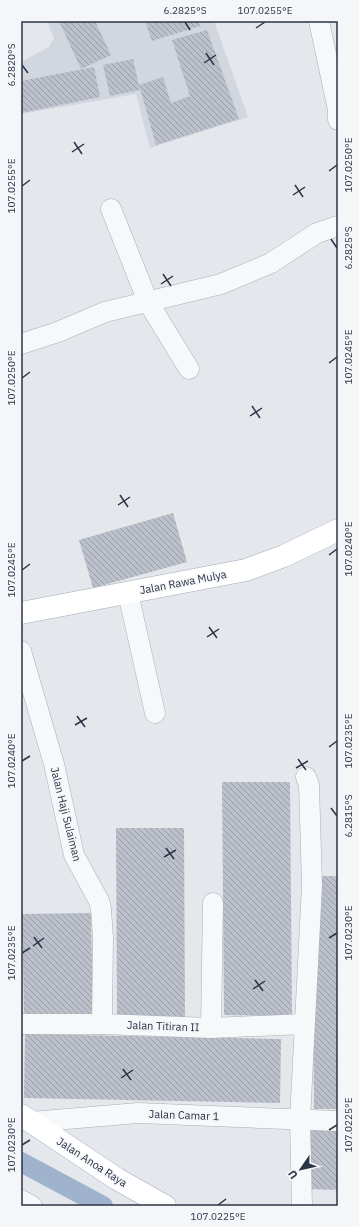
<svg xmlns="http://www.w3.org/2000/svg" width="359" height="1227" font-family="'IBM Plex Sans',sans-serif">
	<defs>
		<pattern id="building-back-hatch" width="6" height="6" patternUnits="userSpaceOnUse"><rect width="6" height="6" fill="#bbc0ca"/><path d="M-1 5l2 2M0 0l6 6M5-1l2 2" fill="none" stroke="#989da6"/></pattern>
	</defs>
	<rect width="100%" height="100%" fill="#e4e7ec"/>
	<path fill="#d2d6de" d="M47,21H214L248,117L150,148L136,94L21,114V62L49,47L54,38Z"/>
	<g fill="none" stroke-linecap="round" stroke-linejoin="round">
		<path stroke="#9fb4cc" stroke-width="20" d="M21,1162L103,1206"/>
	</g>
	<g fill="url(#building-back-hatch)">
		<path d="M59,21H95L111,55L81,69Z"/>
		<path d="M145,21H198L200,26L152,41Z"/>
		<path d="M207,30L239,119L156,145L139,85L163,77L171,103L190,96L172,40Z"/>
		<path d="M133,59L140,90L110,96L103,65Z"/>
		<path d="M94,67L100,97L21,113V81Z"/>
		<path d="M173,513L187,562L93,588L79,540Z"/>
		<path d="M222,782H290L292,1016L224,1015Z"/>
		<path d="M116,828H184L185,1021H117Z"/>
		<path d="M312,876H338V1109H314Z"/>
		<path d="M91,913L93,1016L24,1017L22,914Z"/>
		<path d="M25,1034L281,1039L280,1103L24,1098Z"/>
		<path d="M307,1126H338V1190L307,1189Z"/>
	</g>
	<g fill="none" stroke-linecap="round" stroke-linejoin="round">
		<g stroke="#a9aeb7" stroke-width="21">
			<g id="minor">
				<path d="M319,21L338,110V120"/>
				<path d="M111,209L148,302L189,369"/>
				<path d="M21,344L58,332L105,312L221,284L271,263L317,233L338,226"/>
				<path d="M128,593L155,713"/>
				<path d="M21,651L54,764L74,855L99,901L101,909L103,938L102,1024"/>
				<path d="M21,1024H102L211,1028L304,1024"/>
				<path d="M211,1028L213,903"/>
				<path d="M31,1122L138,1113L338,1121"/>
				<path d="M21,1200L32,1206"/>
				<path d="M302,1206L300,1120L312,885L309,785L306,777"/>
			</g>
		</g>
		<g stroke="#a3abb8" stroke-width="23">
			<g id="major">
				<path d="M21,613L246,570L284,556L338,530"/>
				<path d="M21,1115L117,1179L165,1206"/>
			</g>
		</g>
		<use href="#minor" stroke="#f7f8fa" stroke-width="20"/>
		<use href="#major" stroke="#fff" stroke-width="22"/>
	</g>
	<path fill="none" stroke="#2b3445" stroke-width="1.5" d="M185,22L190,30M256,28L265,22M206,53L214,65M204,63L216,55M22,65L28,73M74,142L82,154M72,152L84,144M329,171L337,165M295,185L303,197M22,186L30,180M293,195L305,187M331,239L337,248M163,274L171,286M161,284L173,276M329,363L337,357M22,378L30,372M252,406L260,418M250,416L262,408M120,495L128,507M118,505L130,497M329,555L337,549M22,570L30,564M209,627L217,638M207,637L219,629M77,716L85,727M75,725L87,718M329,747L337,741M298,759L306,770M22,761L30,756M296,768L308,761M331,808L337,816M166,848L174,859M164,857L176,850M34,937L42,948M329,938L337,933M33,946L44,938M22,953L30,948M255,980L263,991M253,989L265,981M123,1069L131,1080M121,1078L133,1070M329,1130L337,1125M22,1145L30,1140M218,1205L226,1199"/>
	<g text-anchor="middle" dominant-baseline="central" stroke-width="3" stroke-linejoin="round" paint-order="stroke">
		<g font-size="11" fill="#2b3445" stroke="#f4f6f9">
			<text transform="translate(183 582) rotate(-11)">Jalan Rawa Mulya</text>
			<text transform="translate(66 814) rotate(76)">Jalan Haji Sulaiman</text>
			<text transform="translate(163 1026) rotate(2)">Jalan Titiran II</text>
			<text transform="translate(184 1115) rotate(2)">Jalan Camar 1</text>
			<text transform="translate(92 1162) rotate(33)">Jalan Anoa Raya</text>
		</g>
	</g>
	<rect width="359" height="1227" fill="none" stroke="#f4f6f9" stroke-width="44"/>
	<g transform="translate(301 1169) rotate(236)" stroke="#f4f6f9" stroke-width="3" paint-order="stroke">
	<path d="M0-3L7 15L0 10L-7 15Z" fill="#2b3445"/>
	<text y="-6" font-size="11" font-weight="bold" text-anchor="middle" fill="#2b3445">U</text>
	</g>
	<rect x="22" y="22" width="315" height="1183" fill="none" stroke="#2b3445" stroke-width="1.5"/>
	<g font-size="10" text-anchor="middle" fill="#2b3445">
		<text x="185" y="14">6.2825°S</text>
		<text x="265" y="14">107.0255°E</text>
		<text transform="translate(11 65) rotate(-90)" y="4">6.2820°S</text>
		<text transform="translate(348 165) rotate(-90)" y="4">107.0250°E</text>
		<text transform="translate(11 186) rotate(-90)" y="4">107.0255°E</text>
		<text transform="translate(348 248) rotate(-90)" y="4">6.2825°S</text>
		<text transform="translate(348 357) rotate(-90)" y="4">107.0245°E</text>
		<text transform="translate(11 378) rotate(-90)" y="4">107.0250°E</text>
		<text transform="translate(348 549) rotate(-90)" y="4">107.0240°E</text>
		<text transform="translate(11 570) rotate(-90)" y="4">107.0245°E</text>
		<text transform="translate(348 741) rotate(-90)" y="4">107.0235°E</text>
		<text transform="translate(11 761) rotate(-90)" y="4">107.0240°E</text>
		<text transform="translate(348 816) rotate(-90)" y="4">6.2815°S</text>
		<text transform="translate(348 933) rotate(-90)" y="4">107.0230°E</text>
		<text transform="translate(11 953) rotate(-90)" y="4">107.0235°E</text>
		<text transform="translate(348 1125) rotate(-90)" y="4">107.0225°E</text>
		<text transform="translate(11 1145) rotate(-90)" y="4">107.0230°E</text>
		<text x="218" y="1220">107.0225°E</text>
	</g>
</svg>
